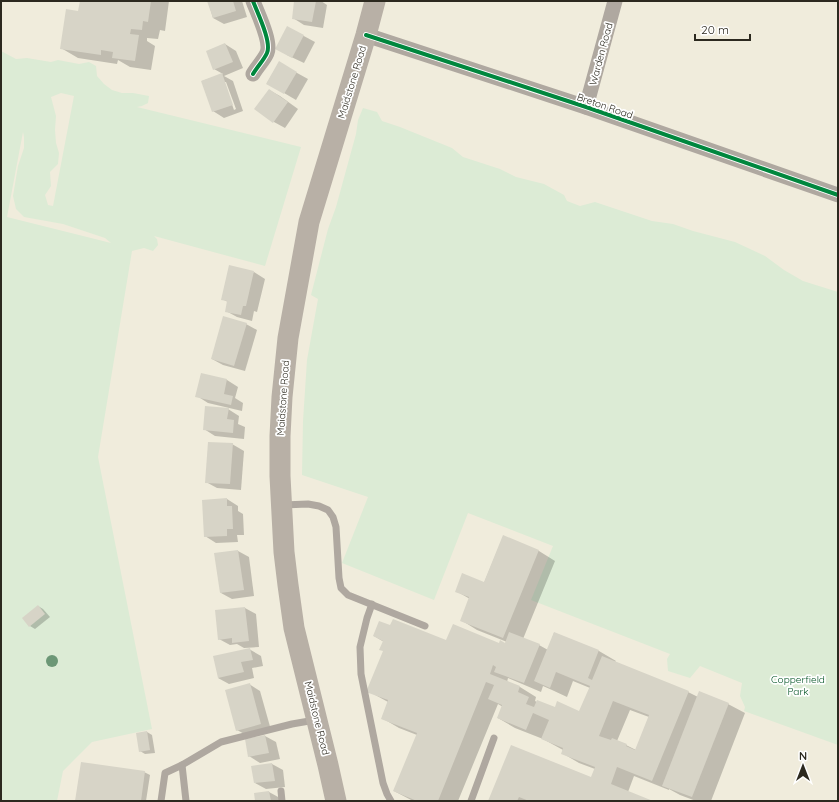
<svg xmlns="http://www.w3.org/2000/svg" width="839" height="802" font-family="Quicksand,sans-serif">
	<rect width="100%" height="100%" fill="#f0ecdc"/>
	<g fill="#dcebd5" fill-rule="evenodd">
		<path d="M1,51L16,59L27,58L51,62L58,60L79,64L89,62L96,66L97,76L104,84L112,90L122,93H133L149,96L148,103L142,106L137,107L301,147L265,266L154,236L157,239L158,245L153,251L144,248L132,251L98,457L152,729L92,742L63,771L57,801H1ZM61,93L74,96L53,206L48,205L45,195L51,186L50,172L58,164L59,153L56,143L55,130L56,116L51,97ZM23,132L24,137V148L18,166L13,196L16,209L24,217L63,224L105,238L111,243L7,217Z"/>
		<path d="M363,108L377,112L382,121L400,127L452,148L463,157L500,169L516,177L544,184L564,195L567,201L580,206L595,202L652,221L673,224L693,231L735,242L765,256L784,270L803,281L838,292V745L744,711L745,707L740,696L742,683L700,666L690,678L668,671L667,659L670,654L531,600L553,546L468,513L434,600L342,563L368,497L302,475L303,421L307,360L318,299L311,295L328,229L336,207L356,134L358,120Z"/>
	</g>
	<g fill="#0003" fill-rule="evenodd">
		<path d="M81,1H169L165,31L160,30L158,39L147,38V41L155,46L151,70L130,67L118,60L117,64L78,58L61,48L79,12Z"/>
		<path d="M208,1H242L247,17L224,24L213,18Z"/>
		<path d="M296,1H321L327,5L323,28L304,25L293,18Z"/>
		<path d="M287,27L315,42L304,63L287,55Z"/>
		<path d="M225,44L236,51L243,68L224,76L233,81L243,111L224,118L213,111L202,81L223,74L214,69ZM224,82H226L236,109L234,110Z"/>
		<path d="M279,63L308,79L296,100L267,83Z"/>
		<path d="M269,90L280,96L298,109L285,128L274,122Z"/>
		<path d="M254,272L265,279L257,312L254,311L252,321L237,317L226,311L228,302L222,299Z"/>
		<path d="M246,324L257,330L245,371L223,365L212,359Z"/>
		<path d="M201,375L227,380L238,387L235,398L243,403L242,411L208,403L197,396Z"/>
		<path d="M228,409L239,416L238,424L245,427L244,439L215,436L204,429Z"/>
		<path d="M232,444L244,451L241,490L217,488L206,482Z"/>
		<path d="M227,499L238,506V511L243,514L244,535H237L238,542L216,543L205,536Z"/>
		<path d="M503,537L539,551L555,561L523,639L539,645L548,650L554,633L599,651L616,661L615,662L688,692L698,697L728,704L745,713L711,801H696L680,795L669,789V790L634,776L628,792L651,801H489L592,778L595,769L579,763L562,753L563,750L543,739L515,728L498,718L503,707L498,704L458,801H413L394,791L417,735L399,728L382,718L388,702L368,691L384,651V642L374,636L391,626L447,642L506,644L507,642L477,630L461,620L470,599L456,591L484,583ZM508,678L541,692L543,686L552,690L567,697L573,681L590,688L580,712L555,708L537,702L535,701L536,697L520,687L507,682ZM630,710L649,717L636,750L626,745L617,741Z"/>
		<path d="M238,551L249,557L254,596L232,599L221,593Z"/>
		<path d="M38,606L43,609L50,617L35,629L30,626Z"/>
		<path d="M245,608L256,614L259,647L244,648L237,644L230,645L219,639Z"/>
		<path d="M249,649L261,656L263,666L252,668L254,678L229,684L218,678Z"/>
		<path d="M249,684L260,691L271,730L248,736L237,730Z"/>
		<path d="M147,732L152,735L155,753L145,754L140,751Z"/>
		<path d="M265,736L276,742L280,759L260,763L249,756L246,740Z"/>
		<path d="M272,764L283,770L285,787L266,789L255,783Z"/>
		<path d="M144,772L150,775L146,801H76Z"/>
		<path d="M269,792L280,798V801H256Z"/>
	</g>
	<g fill="#d7d4c7" fill-rule="evenodd">
		<path d="M80,1H151L148,22L143,21L142,30L131,29L130,34L139,35L135,61L112,58L113,52L101,50V55L60,49L66,9L78,11Z"/>
		<path d="M207,1H233L236,11L213,18Z"/>
		<path d="M294,1H316L312,22L292,19Z"/>
		<path d="M287,26L304,35L292,58L275,49Z"/>
		<path d="M225,43L233,62L213,70L206,51Z"/>
		<path d="M279,61L297,72L284,94L266,84Z"/>
		<path d="M222,73L233,105L212,112L201,81Z"/>
		<path d="M269,89L288,102L273,123L254,109Z"/>
		<path d="M229,265L254,271L246,306H243L241,315L225,312L227,301L221,300Z"/>
		<path d="M223,316L247,323L234,366L211,359Z"/>
		<path d="M201,373L227,379L224,394L233,396L231,405L195,397Z"/>
		<path d="M205,406L229,408L227,419L234,420L233,433L203,430Z"/>
		<path d="M208,442L233,443L230,484L205,483Z"/>
		<path d="M227,498V506H232L233,529H227V536L204,537L202,500Z"/>
		<path d="M503,535L539,550L503,638L460,621L469,597L455,592L462,573L484,582Z"/>
		<path d="M238,550L244,590L220,593L214,553Z"/>
		<path d="M38,605L45,614L29,627L22,618Z"/>
		<path d="M245,607L249,641L232,643V638L218,640L215,610Z"/>
		<path d="M393,619L446,640L453,624L499,643L500,640L505,643L509,632L540,644L524,683L494,672L496,667L493,665L490,674L520,686L518,692L529,697L526,704L534,707L537,700L555,707L557,701L579,711L590,686L556,672L550,688L534,681L554,632L599,650L588,678L592,680L602,656L689,691L652,781L617,767L611,784L653,801H529L519,797L517,801H488L511,745L591,777L595,767L561,754L563,748L541,739L549,720L533,713L526,730L497,718L502,705L488,699L494,685L486,682L438,801H417L393,791L417,733L381,719L388,700L366,692L383,651L379,650L383,641L373,636L379,621L390,625ZM613,701L649,715L635,750L626,746L627,744L612,738L611,740L599,736Z"/>
		<path d="M250,648L253,660L241,662L244,672L218,678L213,656Z"/>
		<path d="M250,683L261,724L236,731L225,690Z"/>
		<path d="M699,691L729,703L692,797L662,786Z"/>
		<path d="M147,731L150,750L139,752L136,733Z"/>
		<path d="M265,735L269,753L248,757L245,739Z"/>
		<path d="M81,762L145,771L141,801H75Z"/>
		<path d="M272,763L275,781L254,783L251,766Z"/>
		<path d="M269,791L271,801H255L254,793Z"/>
	</g>
	<g fill="none" stroke-linecap="round" stroke-linejoin="round">
		<g stroke="#afa8a0" stroke-width="7">
			<path d="M283,505L308,504L319,506L328,510L333,517L336,527L339,578L341,588L348,595L425,626"/>
			<path d="M372,604L367,618L360,647L361,674L383,783L387,794L391,801"/>
			<path d="M182,765L221,742L292,724L315,720"/>
			<path d="M281,791L282,801"/>
			<path d="M161,801L165,773L182,765L186,801"/>
			<path d="M471,801L494,738"/>
		</g>
		<g stroke="#afa8a0" stroke-width="15">
			<path d="M366,35L586,107L838,195"/>
			<path d="M253,74C257,67 264,60 267,53C272,42 257,12 253,1"/>
			<path d="M586,107L615,1"/>
		</g>
		<path stroke="#b8b0a6" stroke-width="21" d="M336,801L328,765L294,628L288,585L284,552L280,476V436L282,397L288,338L309,222L366,35L375,1"/>
		<g stroke="#fff" stroke-width="6">
			<g id="cycleway">
				<path d="M366,35L586,107L838,195"/>
				<path d="M253,74C257,67 264,60 267,53C272,42 257,12 253,1"/>
			</g>
		</g>
		<use href="#cycleway" stroke="#00873e" stroke-width="4"/>
	</g>
	<circle fill="#6c9776" cx="52" cy="661" r="6"/>
	<g text-anchor="middle" dominant-baseline="central" stroke-width="3.5" stroke-linejoin="round" paint-order="stroke">
		<g font-size="10" fill="#2c291f" stroke="#fff">
			<text transform="translate(601 54) rotate(-75)">Warden Road</text>
			<text transform="translate(352 82) rotate(-73)">Maidstone Road</text>
			<text transform="translate(605 106) rotate(19)">Breton Road</text>
			<text transform="translate(283 398) rotate(-86)">Maidstone Road</text>
			<text transform="translate(317 718) rotate(76)">Maidstone Road</text>
		</g>
		<g font-size="10" fill="#005223" stroke="#fff">
			<text x="798" y="679">Copperfield<tspan x="798" dy="12">Park</tspan></text>
		</g>
	</g>
	<rect width="839" height="802" fill="none" stroke="#2c291f" stroke-width="4"/>
	<g transform="translate(803 766)" stroke="#ffffff" stroke-width="3" paint-order="stroke">
	<path d="M0-3L7 15L0 10L-7 15Z" fill="#2c291f"/>
	<text y="-6" font-size="11" font-weight="bold" text-anchor="middle" fill="#2c291f">N</text>
	</g>
	<path d="M695 34v6h55v-6" fill="none" stroke="#2c291f" stroke-width="2"/>
	<text x="701" y="34" font-size="12" fill="#2c291f" stroke="#ffffff" stroke-width="3" paint-order="stroke">20 m</text>
</svg>
